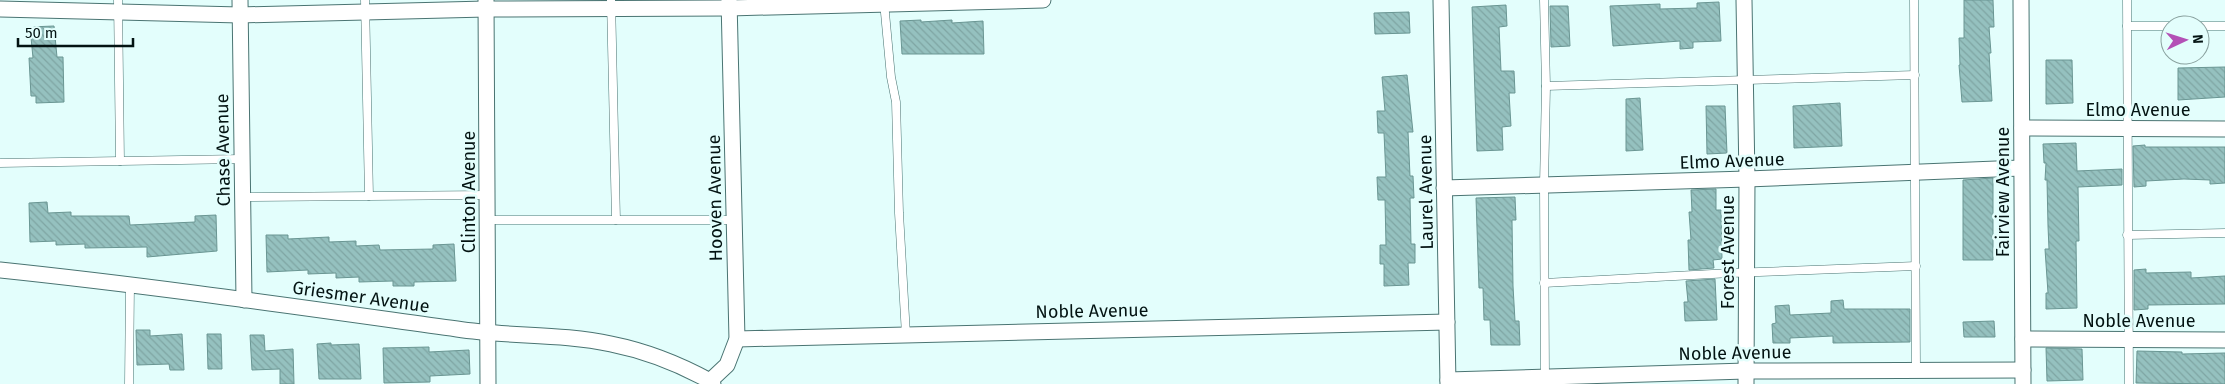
<svg xmlns="http://www.w3.org/2000/svg" width="2225" height="384" font-family="'Fira Sans',sans-serif">
	<defs>
		<pattern id="building-back-hatch" width="6" height="6" patternUnits="userSpaceOnUse" patternTransform="scale(1.25)"><rect width="6" height="6" fill="#95c1bf"/><path d="M-1 5l2 2M0 0l6 6M5-1l2 2" fill="none" stroke="#7fa5a3"/></pattern>
	</defs>
	<rect width="100%" height="100%" fill="#e3fefc"/>
	<g fill="url(#building-back-hatch)" stroke="#6a9693">
		<path d="M1964,0H1993L1994,27H1989L1991,53H1989L1992,101L1962,102L1959,65H1960L1959,38H1964Z"/>
		<path d="M1719,2L1721,41L1693,42V48L1680,49V41L1613,46L1610,6L1660,4V9L1697,8V3Z"/>
		<path d="M1506,5L1507,26L1499,27L1501,71H1514L1515,93H1509L1511,126L1502,127L1503,150L1477,151L1472,7Z"/>
		<path d="M1550,6H1568L1570,46L1551,47Z"/>
		<path d="M1409,12L1410,33L1375,34L1374,13Z"/>
		<path d="M921,20V22L952,20V23L983,21L984,54H902L900,21Z"/>
		<path d="M54,26L57,57H63L64,102L36,103V96H31L29,58H33L30,27Z"/>
		<path d="M2046,60H2072L2073,103L2046,104Z"/>
		<path d="M2225,67V97L2178,100V68Z"/>
		<path d="M1407,75L1413,132H1408L1410,176H1413L1414,198H1410L1411,244H1415V263H1408L1409,285L1384,286V264H1380V245H1386L1385,200H1378L1377,177H1386L1384,133H1378L1377,111H1385L1382,77Z"/>
		<path d="M1640,98L1643,150L1626,151V99Z"/>
		<path d="M1840,103L1842,146L1794,148L1793,106Z"/>
		<path d="M1706,106H1725L1727,153L1707,154Z"/>
		<path d="M2076,143L2077,171L2122,169V185L2078,187L2079,241H2076L2077,308L2046,309V293H2048L2045,249H2049L2048,226L2047,180H2045L2046,163H2044L2043,144Z"/>
		<path d="M2145,145V147H2225V183L2210,184V180L2184,179L2146,181V186L2134,187L2133,146Z"/>
		<path d="M1993,178V260H1963V180Z"/>
		<path d="M1716,189V210H1721L1722,259L1713,260L1714,268L1689,270L1688,240H1691L1689,212H1692L1691,190Z"/>
		<path d="M1515,197L1516,220H1512L1513,286L1515,321H1519L1520,345H1491L1490,320H1484L1483,288H1479L1476,198Z"/>
		<path d="M47,202L48,213L71,212V216H129L130,225L195,222V216L216,215L217,251L147,257V247L85,248V244L56,245V241L30,242L29,203Z"/>
		<path d="M266,235H288V239L329,237V242L356,241V246L379,245L380,250L433,249V245L454,244L456,281L414,282V286H393V281L359,282V277L336,278V273L308,274V270L267,272Z"/>
		<path d="M2146,269V273L2191,272V278L2225,276V304L2148,305V309L2134,310V270Z"/>
		<path d="M1715,279L1717,320L1685,321L1684,302H1688L1686,281Z"/>
		<path d="M1843,300L1844,309H1910V342L1833,343V336L1790,338V343H1773L1772,324L1776,323L1775,306L1789,305L1790,315L1831,313V301Z"/>
		<path d="M1994,321L1995,337H1964L1963,322Z"/>
		<path d="M136,330H150V336L182,334L184,370H170L169,364L137,365Z"/>
		<path d="M207,334H221L222,369H208Z"/>
		<path d="M250,335H264L265,351L293,349L294,384H280V369L252,370Z"/>
		<path d="M331,343V345L359,344L361,379H319L317,344Z"/>
		<path d="M429,347V352L469,350L470,374L430,376V382L384,383L383,348Z"/>
		<path d="M2046,348L2082,349L2083,380L2047,381Z"/>
		<path d="M2137,351L2182,352V354L2225,353V384L2136,383Z"/>
	</g>
	<g fill="none" stroke-linecap="round" stroke-linejoin="round">
		<g stroke="#4a7472" stroke-width="9">
			<g id="service">
				<path d="M118,0L120,161"/>
				<path d="M365,0L369,196"/>
				<path d="M611,0L616,220"/>
				<path d="M1544,0L1546,86L1544,185L1545,380"/>
				<path d="M1914,0L1916,370"/>
				<path d="M2127,0L2129,384"/>
				<path d="M884,2L891,77L896,102L899,213L906,335"/>
				<path d="M2127,26H2170"/>
				<path d="M2200,26H2225"/>
				<path d="M1546,86L1915,75"/>
				<path d="M0,163L242,159"/>
				<path d="M243,197L487,195"/>
				<path d="M487,220H734"/>
				<path d="M2127,235L2225,233"/>
				<path d="M1544,283L1731,273L1916,266"/>
				<path d="M129,384L130,284"/>
			</g>
		</g>
		<g stroke="#4a7472" stroke-width="17">
			<g id="minor">
				<path d="M240,0L244,300"/>
				<path d="M486,0L488,384"/>
				<path d="M1441,0L1448,384"/>
				<path d="M1744,0L1747,179L1746,384"/>
				<path d="M2021,0L2023,384"/>
				<path d="M0,9L240,15L486,9L729,8L1043,0"/>
				<path d="M2022,128L2225,129"/>
				<path d="M1444,188L1747,179L2021,168"/>
				<path d="M0,270C153,286 305,308 457,329C508,337 561,333 611,344C646,351 679,364 710,381"/>
				<path d="M737,339L1447,322"/>
				<path d="M2023,339L2225,340"/>
				<path d="M1448,380L1746,371L2023,370"/>
				<path d="M713,384L710,381L727,365L737,339L729,0"/>
			</g>
		</g>
		<use href="#service" stroke="#fff" stroke-width="8"/>
		<use href="#minor" stroke="#fff" stroke-width="15"/>
	</g>
	<g text-anchor="middle" dominant-baseline="central" stroke-width="5" stroke-linejoin="round" paint-order="stroke">
		<g font-size="18" fill="#031312" stroke="#e3fefc">
			<text x="2138" y="110">Elmo Avenue</text>
			<text transform="translate(223 150) rotate(-91)">Chase Avenue</text>
			<text transform="translate(1732 161) rotate(-2)">Elmo Avenue</text>
			<text transform="translate(469 192) rotate(-90)">Clinton Avenue</text>
			<text transform="translate(1426 192) rotate(-91)">Laurel Avenue</text>
			<text transform="translate(2003 192) rotate(-90)">Fairview Avenue</text>
			<text transform="translate(715 198) rotate(-91)">Hooven Avenue</text>
			<text transform="translate(1728 252) rotate(-90)">Forest Avenue</text>
			<text transform="translate(361 297) rotate(8)">Griesmer Avenue</text>
			<text transform="translate(1092 311) rotate(-1)">Noble Avenue</text>
			<text x="2139" y="321">Noble Avenue</text>
			<text transform="translate(1735 353) rotate(-1)">Noble Avenue</text>
		</g>
	</g>
	<g transform="translate(2185 40) rotate(86)"><circle r="24" fill="#e3fefc" stroke="#89a09e"/>
	<path d="M0-4L9 19L0 12L-9 19Z" fill="#b350b6"/>
	<text y="-8" font-size="14" font-weight="bold" text-anchor="middle" fill="#031312">N</text>
	</g>
	<path d="M18 38v8h115v-8" fill="none" stroke="#031312" stroke-width="2.5"/>
	<text x="25" y="38" font-size="15" fill="#031312" stroke="#e3fefc" stroke-width="4" paint-order="stroke">50 m</text>
</svg>
